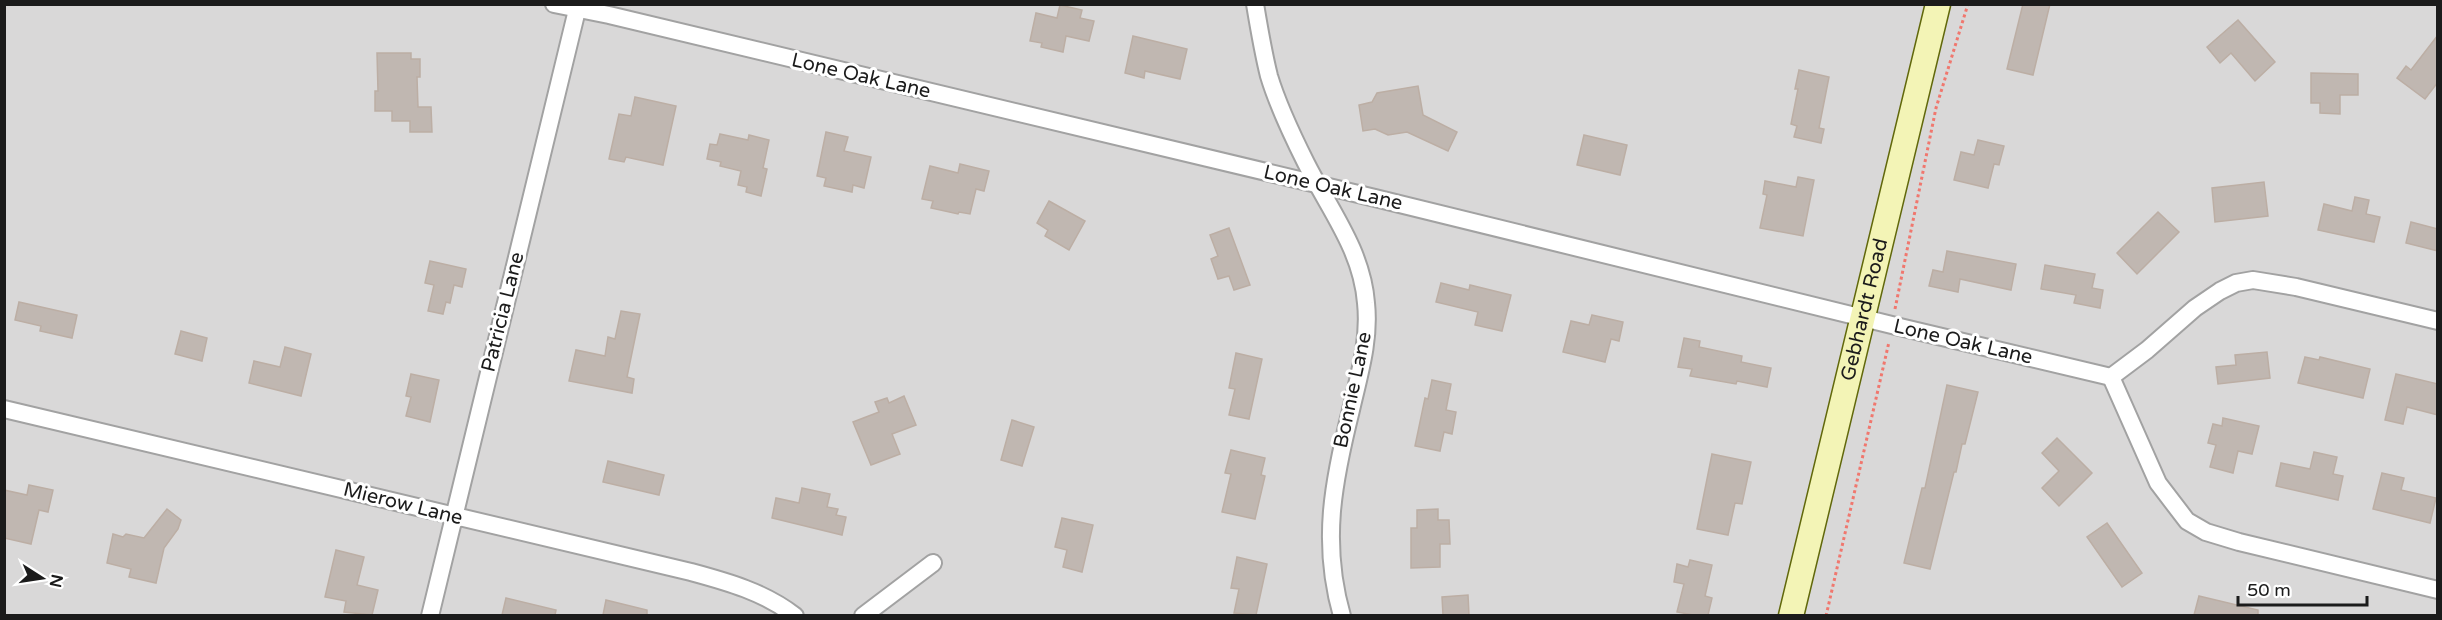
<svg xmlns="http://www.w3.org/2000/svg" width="2442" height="620" font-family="'Varela Round',sans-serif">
	<rect width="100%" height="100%" fill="#ece8e1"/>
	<rect fill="#d9d8d8" x="5" y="5" width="2432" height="610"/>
	<g fill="#c0b7b1" stroke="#bcaea4" stroke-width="1.5">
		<path d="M2023,4H2050L2033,75L2007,69Z"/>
		<path d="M1060,5L1082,10L1080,18L1094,21L1089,41L1066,36L1063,52L1041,47L1042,43L1030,41L1036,13L1057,18Z"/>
		<path d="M2238,20L2275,62L2255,81L2231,53L2220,63L2207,47Z"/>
		<path d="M2438,35V82L2425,99L2397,78L2406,66L2411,70Z"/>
		<path d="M1133,36L1187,49L1180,79L1145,71L1144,78L1125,73Z"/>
		<path d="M377,53H411V59H420V77H417L418,107H431L432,132H410V121H392V111H375V91H378Z"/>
		<path d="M1799,70L1829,77L1819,128L1824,129L1821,143L1794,137L1797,126L1791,124L1798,89H1795Z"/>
		<path d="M2311,73L2358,74V95H2340V114L2320,113V103H2311Z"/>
		<path d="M1418,86L1423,115L1457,132L1448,151L1407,132L1388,135L1375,129L1363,131L1359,105L1372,102L1377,93Z"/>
		<path d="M635,97L676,106L663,165L626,157L624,162L609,159L619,114L631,116Z"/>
		<path d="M826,132L848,137L844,151L871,157L864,188L853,185L852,192L824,186L826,178L817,176Z"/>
		<path d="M720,134L748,140L749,135L769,140L763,168L767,169L761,196L746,192L747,187L738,185L741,171L720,166L721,162L707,159L710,144L717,145Z"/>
		<path d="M1584,135L1627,145L1620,175L1577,165Z"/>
		<path d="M1978,140L2004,146L1999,165L1994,164L1988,188L1954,180L1961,152L1974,155Z"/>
		<path d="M960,164L989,171L984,191L976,189L970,214L959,212L958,214L931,208L933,201L922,199L930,166L958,173Z"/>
		<path d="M1798,177L1814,180L1803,236L1760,228L1767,195L1763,194L1765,181L1796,187Z"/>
		<path d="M2264,182L2268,216L2215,222L2212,188Z"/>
		<path d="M2355,197L2369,200L2366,214L2380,217L2374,242L2318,230L2324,204L2352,211Z"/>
		<path d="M1049,201L1085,221L1069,250L1045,236L1048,230L1037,223Z"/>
		<path d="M2158,212L2179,232L2137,274L2117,253Z"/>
		<path d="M2411,222L2438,229V251L2406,243Z"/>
		<path d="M1229,228L1250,285L1234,290L1229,276L1218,279L1211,259L1218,256L1210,235Z"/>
		<path d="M1947,251L2016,264L2011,290L1960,279L1958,292L1929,286L1933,270L1943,272Z"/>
		<path d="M430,261L466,269L462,287L454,285L450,303L446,302L443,314L428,311L434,285L425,283Z"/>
		<path d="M2045,265L2095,274L2092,288L2103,290L2100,308L2074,303L2076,295L2041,289Z"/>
		<path d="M1441,283L1469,290L1470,285L1511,295L1502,331L1475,325L1478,312L1436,302Z"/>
		<path d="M19,302L77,315L72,338L40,331L41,326L15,320Z"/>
		<path d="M621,311L640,314L627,377L634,379L632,393L569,381L576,350L605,356L608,337L615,339Z"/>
		<path d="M1592,315L1623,322L1619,341L1611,339L1605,362L1563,352L1571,321L1589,325Z"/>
		<path d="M181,331L207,338L202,361L175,354Z"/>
		<path d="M1684,338L1700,341L1699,347L1742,356L1741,362L1771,368L1767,387L1737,381L1736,384L1690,376L1692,369L1678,367Z"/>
		<path d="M285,347L311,354L301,396L249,383L254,361L280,367Z"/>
		<path d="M2267,352L2270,378L2218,384L2216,367L2236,365L2235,355Z"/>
		<path d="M1236,353L1262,359L1249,419L1229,415L1235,389L1229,388Z"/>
		<path d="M2305,357L2319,360L2320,357L2370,369L2363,398L2298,383Z"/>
		<path d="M411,374L439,380L430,422L406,416L411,397L406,396Z"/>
		<path d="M2396,374L2438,384V415L2407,407L2403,424L2385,420Z"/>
		<path d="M1432,380L1451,384L1446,410L1456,412L1452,434L1444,432L1440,451L1415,446L1425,398L1428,399Z"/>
		<path d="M1947,385L1978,392L1965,444H1962L1956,472H1954L1930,569L1904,563L1922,488H1925Z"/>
		<path d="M904,396L916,425L892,434L900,454L871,465L853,422L879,412L875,402L887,398L889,403Z"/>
		<path d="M2223,418L2259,426L2252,454L2238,451L2233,473L2210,467L2216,445L2208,443L2213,424L2222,426Z"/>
		<path d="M1012,420L1034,427L1022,466L1001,460Z"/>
		<path d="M2057,438L2092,473L2059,506L2042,488L2059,471L2042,453Z"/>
		<path d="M1231,450L1265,458L1261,475L1265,476L1255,519L1222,512L1231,474L1225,473Z"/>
		<path d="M2314,452L2337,457L2333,474L2343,476L2338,500L2276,486L2281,463L2310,469Z"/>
		<path d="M1712,454L1751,462L1742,504L1735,503L1728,535L1697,529Z"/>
		<path d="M608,461L664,475L659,495L603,482Z"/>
		<path d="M2382,473L2404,478L2401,490L2436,498L2430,523L2373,509Z"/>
		<path d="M29,485L53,490L48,512L39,510L31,544L4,538V490L27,495Z"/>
		<path d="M802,488L830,494L827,507L838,509L836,515L846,517L842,535L772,518L776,498L799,503Z"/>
		<path d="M167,509L181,520L178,529L164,548L156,583L129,577L131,569L107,563L113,534L123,537L126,534L144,538Z"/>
		<path d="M1438,509V520H1449L1450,544H1440V567L1411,568V528H1417V510Z"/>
		<path d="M1062,518L1093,525L1082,572L1063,567L1067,550L1055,547Z"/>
		<path d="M2107,523L2142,573L2122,587L2087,537Z"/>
		<path d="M336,550L364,557L357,585L378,590L372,615L344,612L346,601L325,597Z"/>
		<path d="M1237,557L1267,564L1256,615L1234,613L1239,589L1231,588Z"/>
		<path d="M1690,560L1712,565L1705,596L1712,598L1708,615H1693L1677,612L1684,584L1674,582L1677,564L1688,567Z"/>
		<path d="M1468,595L1469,615H1443L1442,597Z"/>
		<path d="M2199,596L2258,610V615H2194Z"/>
		<path d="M506,598L556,610L555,615H502Z"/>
		<path d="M606,600L647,610V615H603Z"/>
	</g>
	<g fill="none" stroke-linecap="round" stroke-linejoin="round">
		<g stroke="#a2a2a2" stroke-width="20">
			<g id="street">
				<path d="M554,4L609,15L1375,198L1904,328L2111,377"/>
				<path d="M1255,4C1259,28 1263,52 1269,76C1278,106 1292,135 1306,163C1329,209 1362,250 1366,303C1370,340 1359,375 1351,410C1333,482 1321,543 1342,616"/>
				<path d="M2111,377L2158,483L2187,521L2206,532L2239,542L2438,590"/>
				<path d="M2111,377L2147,350L2195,308L2220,291L2236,283L2253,280L2296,287L2438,321"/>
				<path d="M4,409L691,572C728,582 764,592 795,616"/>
				<path d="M430,616L577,10"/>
				<path d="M863,616L933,563"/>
			</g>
		</g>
		<g stroke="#61680b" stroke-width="27">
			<g id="secondary">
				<path id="s1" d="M1791,616L1938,4"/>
			</g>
		</g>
		<g stroke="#f0776e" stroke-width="3" stroke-dasharray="3 3" stroke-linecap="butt">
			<path d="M1895,309L1936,108L1968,4"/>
			<path d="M1826,616L1889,342"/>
		</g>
		<use href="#street" stroke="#fff" stroke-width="16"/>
		<use href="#secondary" stroke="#f3f4b6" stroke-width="24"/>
	</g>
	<g text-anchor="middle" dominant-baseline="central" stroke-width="6" stroke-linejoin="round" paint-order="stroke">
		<g font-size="20" fill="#1b1b1b" stroke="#fff">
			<text transform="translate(861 76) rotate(13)">Lone Oak Lane</text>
			<text transform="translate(1333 188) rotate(13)">Lone Oak Lane</text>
			<text stroke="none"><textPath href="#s1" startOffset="315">Gebhardt Road</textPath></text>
			<text transform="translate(503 312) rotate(-76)">Patricia Lane</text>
			<text transform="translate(1963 342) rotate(13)">Lone Oak Lane</text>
			<text transform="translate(1353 390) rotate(-78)">Bonnie Lane</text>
			<text transform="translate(403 504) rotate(14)">Mierow Lane</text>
		</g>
	</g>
	<rect width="2442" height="620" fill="none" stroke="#1b1b1b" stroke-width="12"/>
	<g transform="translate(42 578) rotate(102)" stroke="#ffffff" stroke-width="4.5" paint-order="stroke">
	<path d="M0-4.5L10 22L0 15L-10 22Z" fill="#1b1b1b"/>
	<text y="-9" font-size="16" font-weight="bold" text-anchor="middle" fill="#1b1b1b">N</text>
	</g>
	<path d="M2238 596v9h129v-9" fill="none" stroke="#1b1b1b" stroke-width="3"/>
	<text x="2247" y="596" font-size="18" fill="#1b1b1b" stroke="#ffffff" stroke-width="4.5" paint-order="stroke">50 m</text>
</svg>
